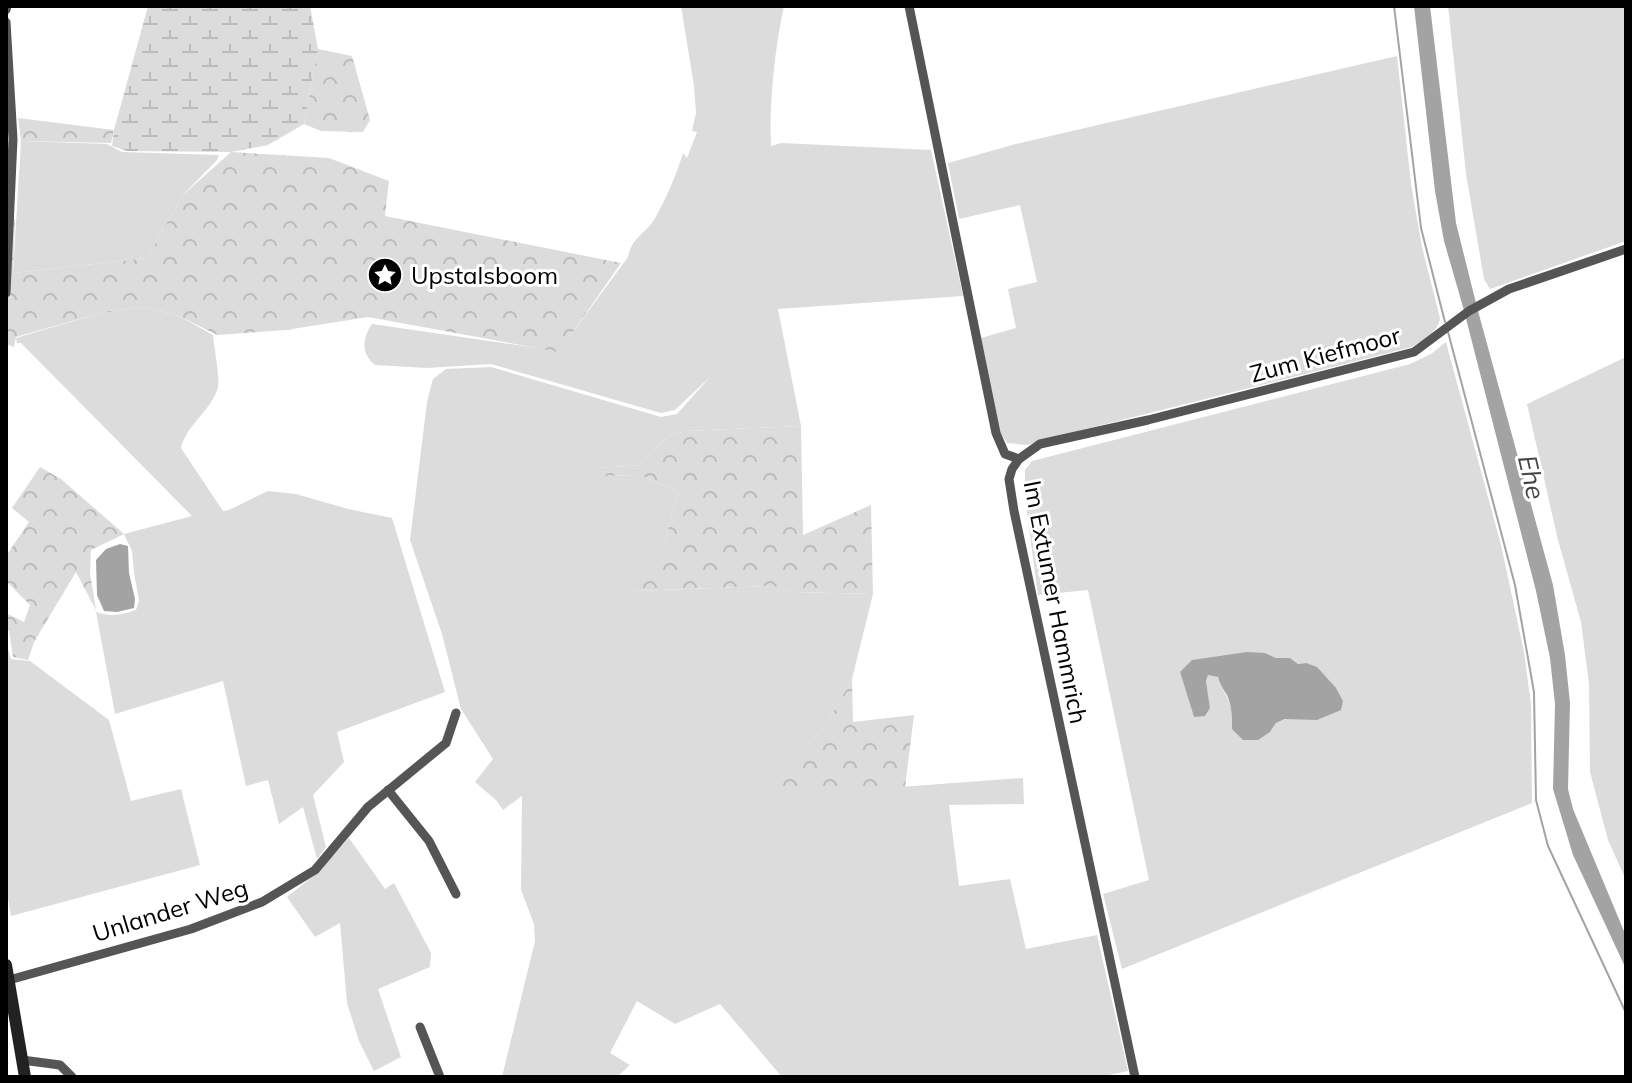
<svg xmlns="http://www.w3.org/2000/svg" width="1632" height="1083" font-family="Mulish,sans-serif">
	<defs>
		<pattern id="forest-crowns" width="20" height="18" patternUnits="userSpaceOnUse" patternTransform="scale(2)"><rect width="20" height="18" fill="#dcdcdc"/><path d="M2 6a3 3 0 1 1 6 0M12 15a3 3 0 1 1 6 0" fill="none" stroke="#bbb"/></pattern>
		<pattern id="wetland-marsh" width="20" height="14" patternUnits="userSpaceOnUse" patternTransform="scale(2)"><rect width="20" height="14" fill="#dcdcdc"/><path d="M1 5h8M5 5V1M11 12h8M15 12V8" fill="none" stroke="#bbb"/></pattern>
	</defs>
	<rect width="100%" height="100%" fill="#fff"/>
	<g fill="#dcdcdc" fill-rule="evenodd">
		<path d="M681,6H784C775,47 769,104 771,146L781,143L931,150L963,296L778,309L801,426L686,431L668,436L640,465L599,468V476L640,475L678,492L665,540L633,591L774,586L793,592L873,594L852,679L830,718L804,751L778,796L1023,778L1024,804L949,805L959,886L1010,879L1026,949L1097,935L1128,1071L1099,1077H782L720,1004L675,1024L637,1001L610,1053L630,1065L617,1077H502L535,941L534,924L521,890L522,796L503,810L496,800L475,782L493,759L461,709L442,634L410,540L427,402L433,379L446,369L491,367L661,417L677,414L710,377L675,410L661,413L491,364L427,368L375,365C361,354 362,338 372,324L559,351L628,257C632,237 644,235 654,220C666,199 676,176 683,153L687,158L697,132L692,131L696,113L694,86Z"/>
		<path d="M1448,6H1626V241L1490,289L1484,279L1466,174Z"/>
		<path d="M1397,56L1411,184L1422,247L1440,318C1439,331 1423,340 1412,347L1070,433L1027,445L1007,443L1000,432L981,338L1016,328L1008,289L1037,282L1020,205L959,219L948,163L1016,144Z"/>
		<path d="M21,141L107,144L122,152L219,155L217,160L183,195L147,258L13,273Z"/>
		<path d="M142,307L177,315L213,335C214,346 220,377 218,387C213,409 186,425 181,448L223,511L229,510L268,491L296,494L348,509L392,518L445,692L337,732L344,762L313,795L326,847L317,859L303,807L279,824L268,780L246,786L223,681L115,714L96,612C110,617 122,615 136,610L139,600L134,573L132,551L124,534L192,516L21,343H17L16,338L97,314Z"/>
		<path d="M1446,342L1501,545L1524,652L1531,704L1532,803L1122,969L1103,894L1149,880L1088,590L1038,595L1025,498V470L1032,461L1410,364L1431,354ZM1265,653L1276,658H1290L1298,664L1306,663L1286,719L1276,723L1270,732L1232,729C1232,718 1232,706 1226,695C1223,689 1220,684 1218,676L1208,675L1206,681L1210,709L1194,717L1180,672Z"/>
		<path d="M1626,357V880L1608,840L1590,772L1589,684L1581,622L1558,540L1527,404Z"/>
		<path d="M6,642L11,659L30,661L109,720L131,801L181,789L200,865L11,916L6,888Z"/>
		<path d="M349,838L385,889L394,883L431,953L430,967L378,989L401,1057L374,1071L359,1041L347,1003L340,923L315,937L287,897L317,873Z"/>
	</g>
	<g fill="url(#forest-crowns)">
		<path d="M318,49L352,56L370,120L363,132L321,131L304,124Z"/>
		<path d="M18,118L114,130L111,143L21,141Z"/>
		<path d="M231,152L329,158L389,181L385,216L621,263L559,352L368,317L286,330L217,335L177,315L142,307L97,314L16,337L14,347L6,344V217L15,219L13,273L147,258L183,195Z"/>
		<path d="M801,426L803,535L871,505L873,594L793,592L773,586L632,591L665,540L678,492L640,475L599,476V468L640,465L668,436L686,431Z"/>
		<path d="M40,467L61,479L124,534L91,550L90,573L96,610L76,572L34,642L28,660L13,657L9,631L6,630V613L24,622L30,605L6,581V556L29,522L12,508Z"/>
		<path d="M852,679L853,722L914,715L905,787L777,797L781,754L804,751L830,718Z"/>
	</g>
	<path fill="url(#wetland-marsh)" d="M148,6H310L318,49L304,124L268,145L231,152L127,151L112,146L114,130Z"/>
	<g fill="#a3a3a3">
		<path d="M1414,6H1430L1456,223L1478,311L1553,585L1565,655L1570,703L1568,789L1573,809L1626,936V969L1573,855L1553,789L1555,704L1550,658L1536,591L1463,307L1444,241L1435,191Z"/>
		<path d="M120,544L128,546L129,573L135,599L134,608L117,612L104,611L97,595L96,560L106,549Z"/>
		<path d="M1247,652L1265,653L1276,658H1290L1298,664L1306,663L1317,667L1336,688L1343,701L1341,710L1317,720L1285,719L1276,723L1270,732L1258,740H1243L1232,729C1232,718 1232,706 1227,695C1223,689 1220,684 1218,677L1208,675L1206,681L1210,708L1205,716L1194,717L1180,672L1192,660Z"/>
	</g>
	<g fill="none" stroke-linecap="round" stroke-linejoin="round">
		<g stroke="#a3a3a3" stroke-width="2">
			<path d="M1394,6L1421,228L1445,322"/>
			<path d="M1448,332L1515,585L1534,692L1536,800L1548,846L1626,1013"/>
		</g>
		<g stroke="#555" stroke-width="9">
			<path d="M909,6L996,433L1005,454L1019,459"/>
			<path d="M6,10L7,6"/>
			<path d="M6,22L13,139L6,293"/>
			<path d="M388,790L429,841L456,894"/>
			<path d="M9,980L191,929L262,902L315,870L368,807L446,743L456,713"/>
			<path d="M420,1027L440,1077"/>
			<path d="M22,1060L60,1065L72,1077"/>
			<path d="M1135,1077L1014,511L1009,479L1012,469L1019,459L1040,444L1148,420L1414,352L1469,311L1509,289L1626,249"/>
		</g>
		<path stroke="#222" stroke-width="12" d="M6,965L25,1077"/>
	</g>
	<defs>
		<g id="sight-disc" transform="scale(1.8)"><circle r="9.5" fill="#000" stroke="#fff"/><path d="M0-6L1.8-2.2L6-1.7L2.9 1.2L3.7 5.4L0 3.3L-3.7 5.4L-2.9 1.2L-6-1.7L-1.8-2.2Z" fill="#fff"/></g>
	</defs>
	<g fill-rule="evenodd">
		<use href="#sight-disc" x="385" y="275"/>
	</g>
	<g text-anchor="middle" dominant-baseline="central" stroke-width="6" stroke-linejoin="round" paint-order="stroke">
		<g font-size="24" fill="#000" stroke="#fff" text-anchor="start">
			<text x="411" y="275">Upstalsboom</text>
		</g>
		<g font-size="24" fill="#000" stroke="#fff">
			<text transform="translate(1325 354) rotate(-15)">Zum Kiefmoor</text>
			<text transform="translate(1056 602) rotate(79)">Im Extumer Hammrich</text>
			<text transform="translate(170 910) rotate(-17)">Unlander Weg</text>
		</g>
		<g font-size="26" font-style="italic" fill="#444" stroke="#fff">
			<text transform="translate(1532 477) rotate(77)">Ehe</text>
		</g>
	</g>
	<rect width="1632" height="1083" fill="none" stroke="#000000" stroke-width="16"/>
</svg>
